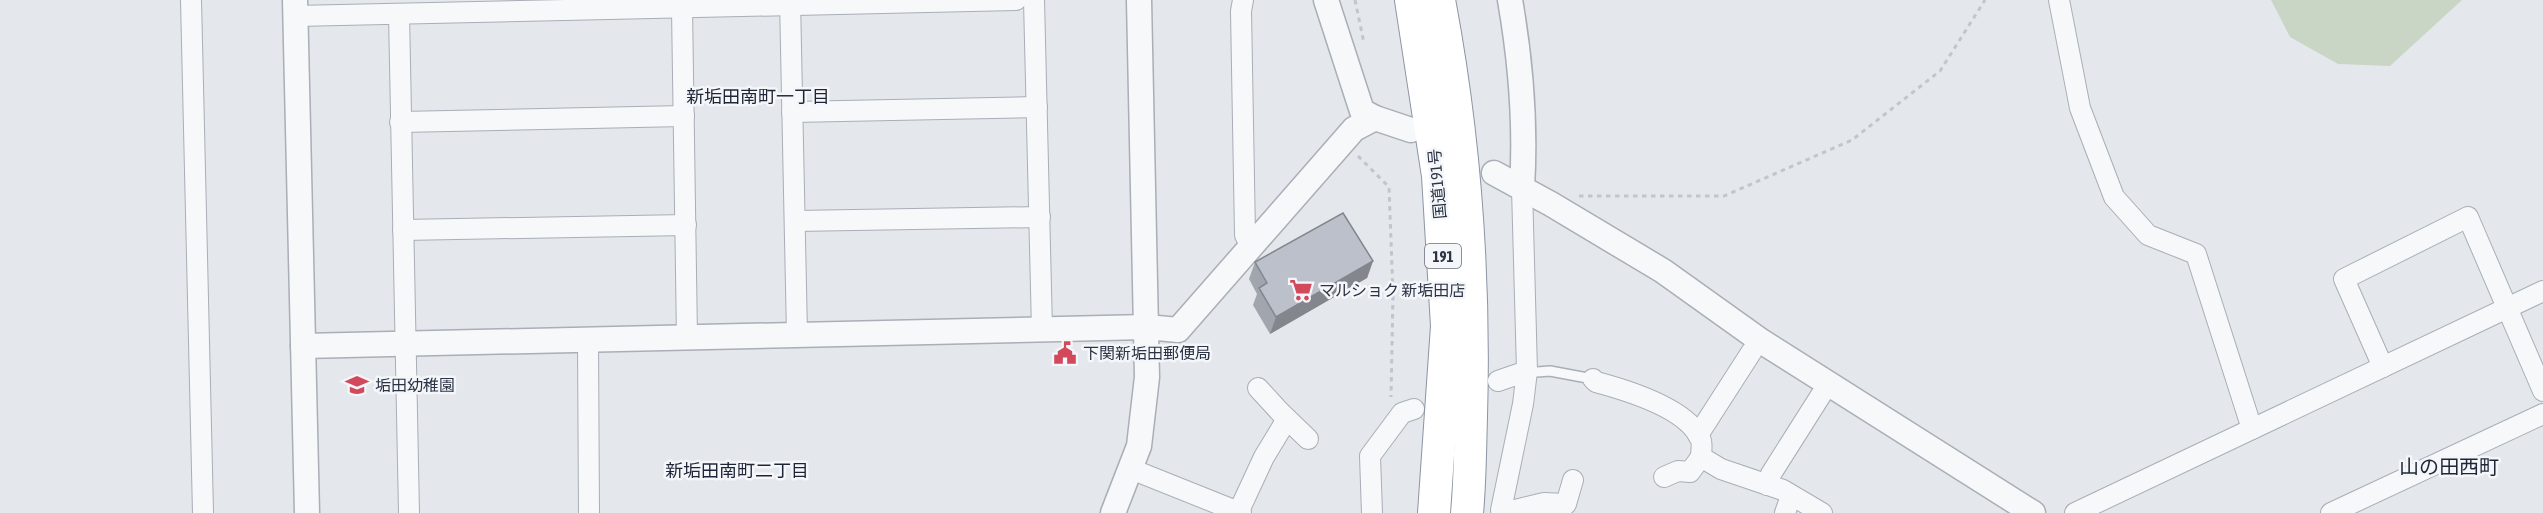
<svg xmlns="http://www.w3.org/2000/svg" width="2543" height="513" font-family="'Asap Condensed','Noto Sans JP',sans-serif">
	<rect width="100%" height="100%" fill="#e4e7ec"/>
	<path fill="#c9d6c5" d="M2271,0H2462L2390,66L2338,64L2290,37Z"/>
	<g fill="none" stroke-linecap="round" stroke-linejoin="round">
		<g stroke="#a9aeb7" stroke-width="12">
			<path id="service" d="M1537,372L1550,371L1593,379"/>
		</g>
		<g stroke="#a9aeb7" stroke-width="22">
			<g id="minor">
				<path d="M191,0L203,513"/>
				<path d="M790,0L797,335"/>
				<path d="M1034,0L1042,330"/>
				<path d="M1243,0L1241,11L1245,235L1251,247"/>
				<path d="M2059,0L2080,108L2114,197L2148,235L2196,254L2252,429"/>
				<path d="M682,8L687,338"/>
				<path d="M399,14L409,513"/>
				<path d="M295,16L1016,0"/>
				<path d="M792,112L1037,107"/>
				<path d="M400,122L684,116"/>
				<path d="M1522,188L1527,371L1523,404L1501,510H1515L1544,503L1566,504L1573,480"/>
				<path d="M795,221L1040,217"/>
				<path d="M403,230L686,225"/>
				<path d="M588,341L589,513"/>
				<path d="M2383,367L2344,279L2468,217L2543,391"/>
				<path d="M1593,379L1596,382C1626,390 1686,408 1700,438C1703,443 1701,451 1701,457L1721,469L1783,490L1822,513"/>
				<path d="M1498,381L1527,371"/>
				<path d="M1258,388L1280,412L1308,439"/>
				<path d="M1698,435L1752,351"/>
				<path d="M1131,469L1241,513"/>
				<path d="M1664,477L1678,471L1690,472L1701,457"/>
				<path d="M1767,485L1771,474L1821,395"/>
				<path d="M1238,513L1264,457L1287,419"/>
				<path d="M1372,513L1370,456L1402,413L1414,409"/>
				<path d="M1785,513L1791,496"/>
				<path d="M2075,513L2543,291"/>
				<path d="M2331,513L2543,414"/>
			</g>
		</g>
		<g stroke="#a9aeb7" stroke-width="27">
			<g id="tertiary">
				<path d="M295,0L307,513"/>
				<path d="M1326,0L1362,111L1375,118L1411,130"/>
				<path d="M1510,0C1521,63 1526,124 1522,188"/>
				<path d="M1494,173L1551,204L1663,271L1761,341L2033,513"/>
				<path d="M303,346L1147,327L1178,330L1354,129L1375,118"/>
				<path d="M1113,513L1139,446L1147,377L1139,0"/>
			</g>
		</g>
		<g stroke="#8b94a3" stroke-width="34">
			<g id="trunk">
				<path d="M1411,0L1438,176L1447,326L1434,513"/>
				<path d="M1439,0C1465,138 1475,277 1471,417C1470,449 1470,481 1467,513"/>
			</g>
		</g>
		<g stroke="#c2c5cb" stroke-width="3" stroke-dasharray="4.5 4.5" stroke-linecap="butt">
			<path d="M1355,0L1364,43"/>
			<path d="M1358,156L1389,187L1393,295L1391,397"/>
			<path d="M1579,196H1724L1852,140L1940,71L1985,0"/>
		</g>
		<use href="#service" stroke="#f7f8fa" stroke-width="9"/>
		<use href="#minor" stroke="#f7f8fa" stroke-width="20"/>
		<use href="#tertiary" stroke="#f7f8fa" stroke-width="24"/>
		<use href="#trunk" stroke="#fff" stroke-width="32"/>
	</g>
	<path fill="#a1a5ae" d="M1373,261L1367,278L1270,334L1253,305L1257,294L1249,279L1255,262Z"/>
	<path fill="#83868d" d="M1373,261L1367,278L1270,334L1276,317Z"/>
	<path fill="#bbc0ca" stroke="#83868d" stroke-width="1.5" d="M1343,213L1373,261L1276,317L1259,288L1267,283L1255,262Z"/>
	<defs>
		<g id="supermarket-bare" transform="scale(1.8)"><path d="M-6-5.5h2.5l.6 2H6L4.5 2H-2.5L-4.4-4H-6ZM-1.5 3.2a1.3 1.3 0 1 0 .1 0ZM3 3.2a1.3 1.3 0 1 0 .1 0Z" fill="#d1495b" stroke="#f4f6f9" stroke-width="2.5" paint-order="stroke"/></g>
		<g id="civic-bare" transform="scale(1.8)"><path d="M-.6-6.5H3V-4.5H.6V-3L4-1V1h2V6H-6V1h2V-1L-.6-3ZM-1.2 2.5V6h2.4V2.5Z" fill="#d1495b" stroke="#f4f6f9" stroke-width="2.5" paint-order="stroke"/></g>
		<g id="school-bare" transform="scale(1.8)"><path d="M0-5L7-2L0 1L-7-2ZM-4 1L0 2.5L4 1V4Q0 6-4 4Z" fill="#d1495b" stroke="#f4f6f9" stroke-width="2.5" paint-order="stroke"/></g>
	</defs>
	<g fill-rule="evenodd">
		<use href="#supermarket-bare" x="1301" y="290"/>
		<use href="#civic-bare" x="1065" y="353"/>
		<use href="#school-bare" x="357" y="385"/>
	</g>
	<g text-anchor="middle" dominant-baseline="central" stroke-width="5" stroke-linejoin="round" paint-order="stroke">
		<rect fill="#f4f6f9" stroke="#676e7b" stroke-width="1.5" x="1425" y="244" width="36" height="24" rx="4.5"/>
		<g font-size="15" font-weight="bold" fill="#2b3445">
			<text x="1443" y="256">191</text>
		</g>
		<g font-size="16" fill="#2b3445" stroke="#f4f6f9">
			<text transform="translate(1437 184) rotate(-95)">国道191号</text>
		</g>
		<g font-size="16" fill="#2b3445" stroke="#f4f6f9" text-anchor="start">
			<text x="1319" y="290">マルショク 新垢田店</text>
			<text x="1083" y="353">下関新垢田郵便局</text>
			<text x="375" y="385">垢田幼稚園</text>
		</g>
		<g font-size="18" fill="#1d2536" stroke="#f4f6f9">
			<text x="758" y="96">新垢田南町一丁目</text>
			<text x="737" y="470">新垢田南町二丁目</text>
		</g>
		<g font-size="20" fill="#1d2536" stroke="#f4f6f9">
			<text x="2449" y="466">山の田西町</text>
		</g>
	</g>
</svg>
